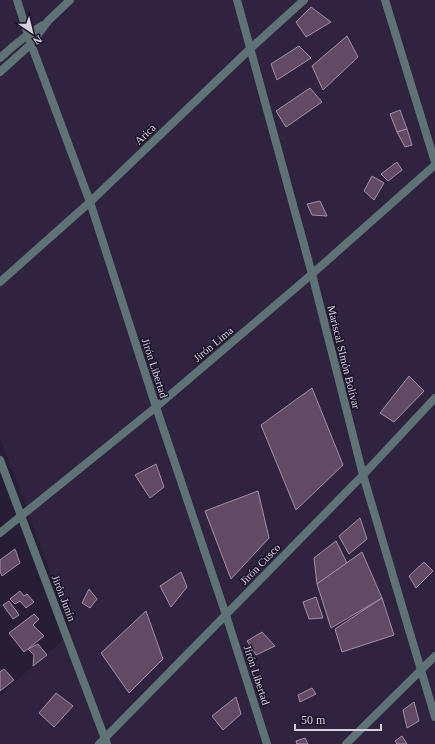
<svg xmlns="http://www.w3.org/2000/svg" width="435" height="744" font-family="Georgia,serif">
	<rect width="100%" height="100%" fill="#271d34"/>
	<path fill="#302340" d="M0,0H435V744H0V695L72,632L22,495L0,438Z"/>
	<g fill="#624964" stroke="#a58fa7">
		<path d="M311,7L331,22L306,37L296,22Z"/>
		<path d="M347,36L358,57L323,90L312,66Z"/>
		<path d="M299,46L311,58L277,80L271,64Z"/>
		<path d="M310,88L322,102L286,127L276,111Z"/>
		<path d="M400,110L407,129L397,132L390,114Z"/>
		<path d="M407,129L412,145L405,147L397,132Z"/>
		<path d="M397,162L402,170L388,181L381,174Z"/>
		<path d="M372,176L384,183L374,200L364,191Z"/>
		<path d="M320,201L327,216L312,215L307,204Z"/>
		<path d="M409,376L424,391L394,422L380,413Z"/>
		<path d="M312,388L343,465L296,510L261,425Z"/>
		<path d="M156,464L164,487L150,498L135,475Z"/>
		<path d="M258,491L269,538L231,579L205,511Z"/>
		<path d="M360,518L367,539L349,554L339,536Z"/>
		<path d="M336,541L347,563L317,584L314,558Z"/>
		<path d="M15,549L20,563L2,576L0,571V560Z"/>
		<path d="M362,552L382,598L331,628L317,584Z"/>
		<path d="M424,562L433,571L416,588L409,576Z"/>
		<path d="M181,572L187,587L171,607L160,586Z"/>
		<path d="M89,589L97,599L90,608L82,603Z"/>
		<path d="M20,591L24,596L27,594L34,602L26,608L20,601L15,604L10,599Z"/>
		<path d="M316,597L323,618L309,619L303,602Z"/>
		<path d="M382,598L394,635L342,652L335,629Z"/>
		<path d="M9,601L19,615L13,619L3,605Z"/>
		<path d="M146,611L163,659L129,693L101,653Z"/>
		<path d="M34,614L39,619L33,625L44,636L24,652L9,633Z"/>
		<path d="M262,632L275,646L256,655L247,641Z"/>
		<path d="M38,644L47,655L33,666L34,655L28,649Z"/>
		<path d="M4,669L14,680L0,691V672Z"/>
		<path d="M312,688L316,694L300,702L298,695Z"/>
		<path d="M56,693L73,706L54,727L39,713Z"/>
		<path d="M236,697L241,714L223,730L212,716Z"/>
		<path d="M414,702L419,721L407,728L403,710Z"/>
		<path d="M402,736L407,744H397L395,741Z"/>
		<path d="M305,738L308,744H297L296,741Z"/>
	</g>
	<g fill="none" stroke-linecap="round" stroke-linejoin="round">
		<g stroke="#5f7376" stroke-width="8">
			<path d="M17,0L31,44L90,202L156,407L226,615L267,744"/>
			<path d="M237,0L312,274L363,475L435,717"/>
			<path d="M385,0L435,162"/>
			<path d="M0,58C14,45 27,34 43,25"/>
			<path d="M0,72L31,44L48,21L70,0"/>
			<path d="M0,282L90,202L251,48L304,0"/>
			<path d="M0,460L107,744"/>
			<path d="M0,533L156,407L312,274L435,165"/>
			<path d="M99,744L363,475L435,398"/>
			<path d="M346,744L435,656"/>
		</g>
	</g>
	<g text-anchor="middle" dominant-baseline="central" stroke-width="3" stroke-linejoin="round" paint-order="stroke">
		<g font-size="11" fill="#d6d0df" stroke="#1d142a">
			<text transform="translate(145 134) rotate(-44)">Arica</text>
			<text transform="translate(213 344) rotate(-40)">Jirón Lima</text>
			<text transform="translate(344 357) rotate(76)">Mariscal SImón Bolívar</text>
			<text transform="translate(155 368) rotate(72)">Jirón Libertad</text>
			<text transform="translate(260 564) rotate(-46)">Jirón Cusco</text>
			<text transform="translate(64 598) rotate(69)">Jirón Junín</text>
			<text transform="translate(257 675) rotate(72)">Jirón Libertad</text>
		</g>
	</g>
	<g transform="translate(32 32) rotate(145)" stroke="#1d142a" stroke-width="3" paint-order="stroke">
	<path d="M0-3L7 15L0 10L-7 15Z" fill="#d6d0df"/>
	<text y="-6" font-size="11" font-weight="bold" text-anchor="middle" fill="#d6d0df">N</text>
	</g>
	<path d="M295 724v6h86v-6" fill="none" stroke="#d6d0df" stroke-width="2"/>
	<text x="301" y="724" font-size="12" fill="#d6d0df" stroke="#1d142a" stroke-width="3" paint-order="stroke">50 m</text>
</svg>
